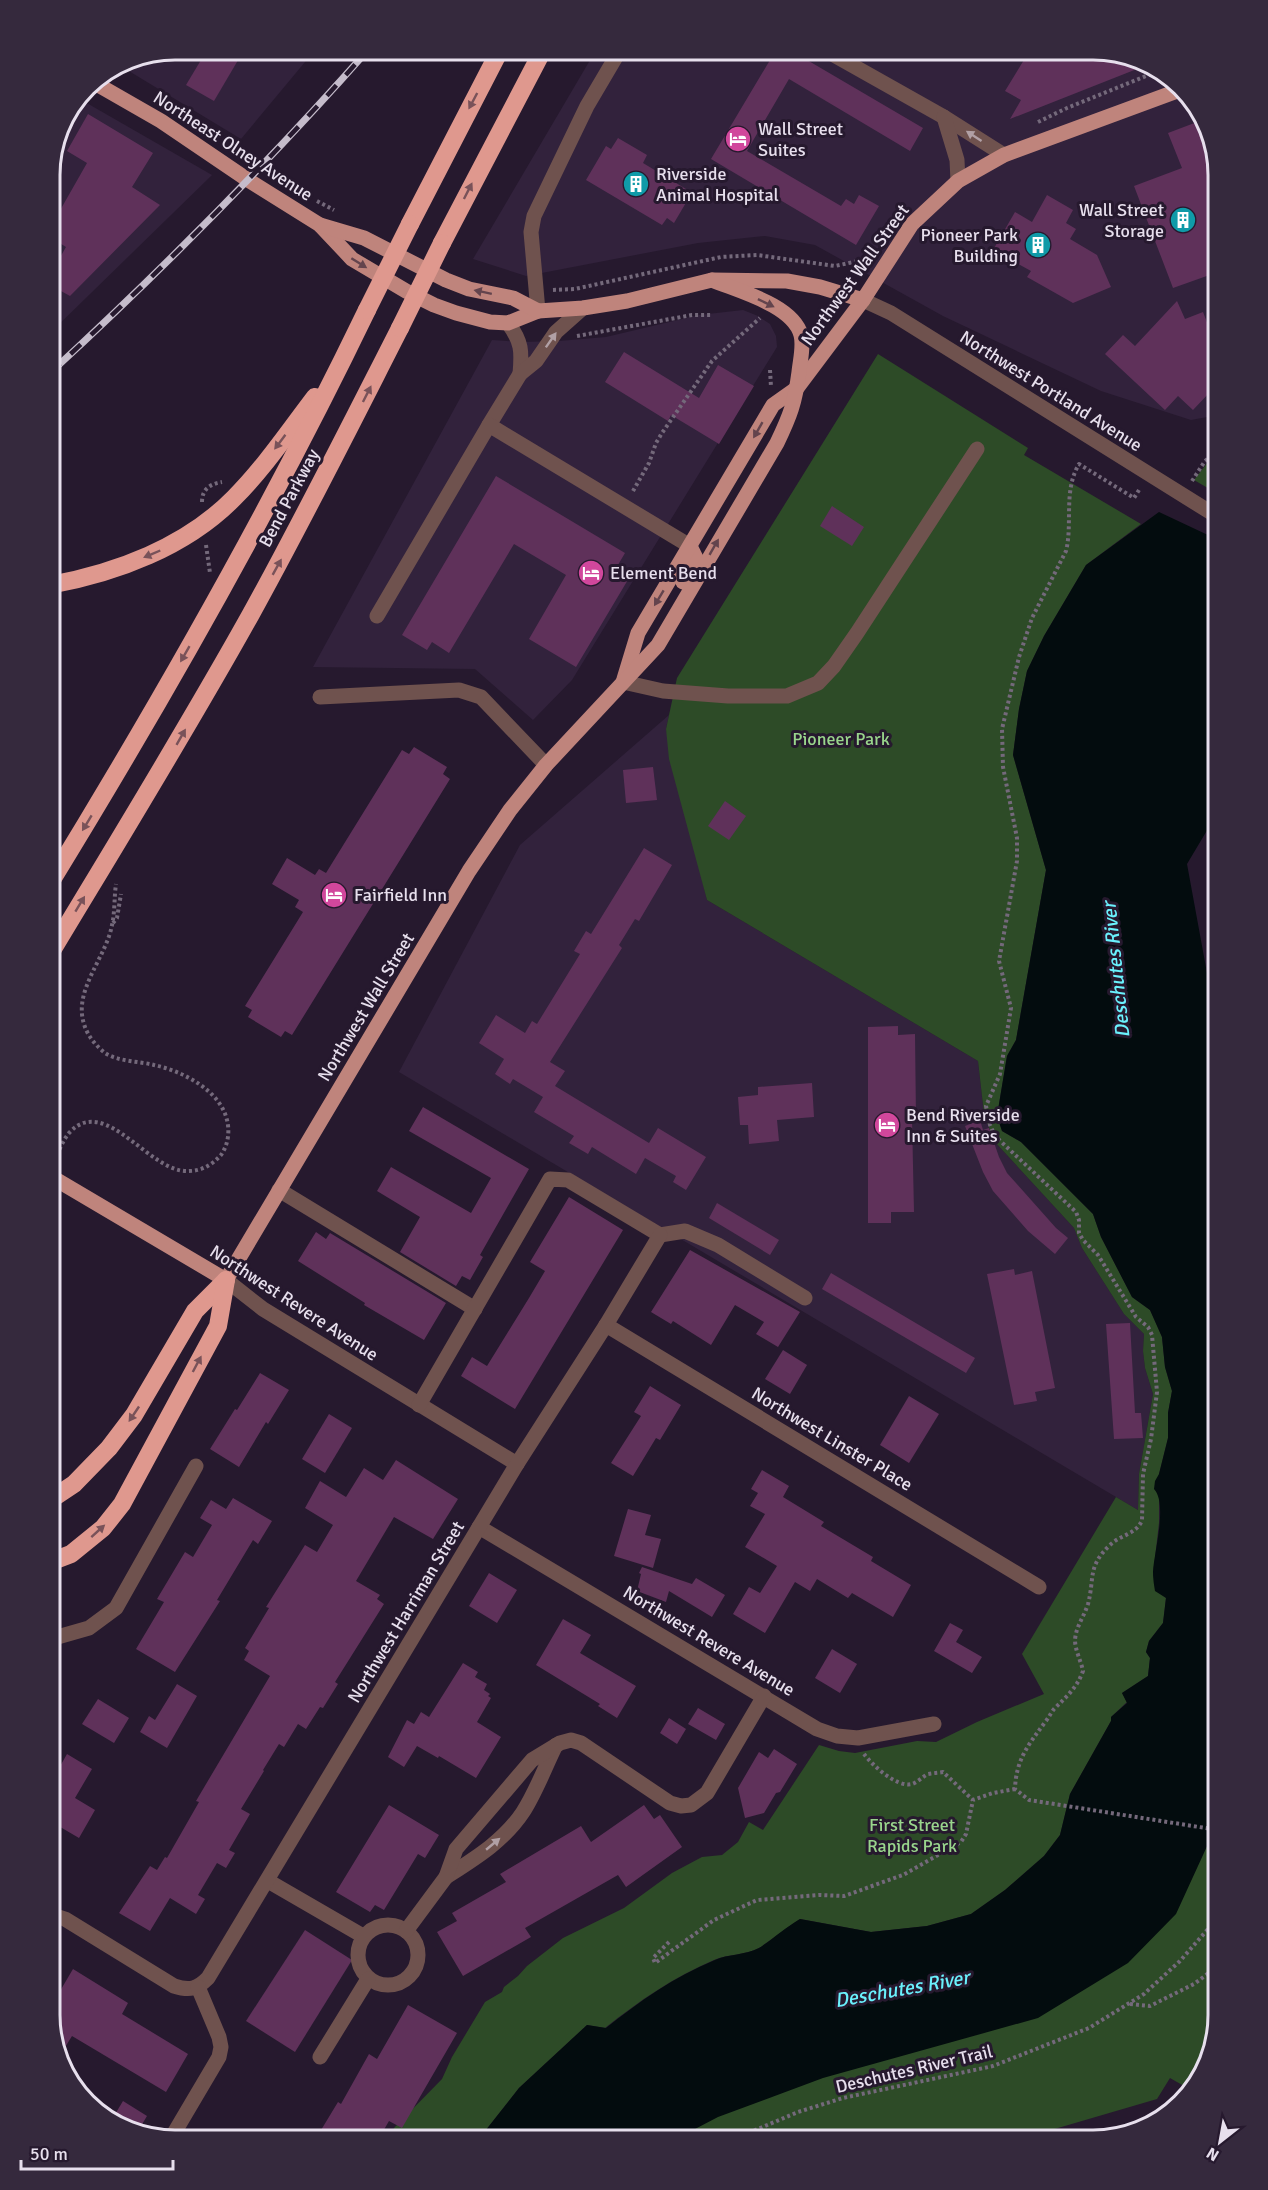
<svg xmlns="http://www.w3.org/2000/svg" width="1268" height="2190" font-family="Signika,sans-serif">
	<rect width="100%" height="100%" fill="#26192e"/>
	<g fill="#32223c">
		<path d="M175,50H315L241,139L119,65L127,59Z"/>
		<path d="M596,50H1102L1163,71L1206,120L1218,175V415L1191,420L1101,391L943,316L815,245L765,236L698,243L526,276L473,259Z"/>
		<path d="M78,98L212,175L50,333V167L62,120Z"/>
		<path d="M743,310L758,316L770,324L776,336L777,347L572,680L533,720L475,669L313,667L492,340L522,342L559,341L606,337L699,315Z"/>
		<path d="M669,715L666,729L707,900L978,1061L984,1114L994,1141L1074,1228L1082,1248L1124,1314L1144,1334L1143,1351L1145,1368L1153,1394L1139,1474L1138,1510L399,1072L520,845Z"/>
	</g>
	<g fill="#2d4b27">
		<path d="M878,354L1028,448L1024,455L1141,524L1086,565L1044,636L1027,671L1019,709L1013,755L1046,870L1016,1040L1007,1056L997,1116L1002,1131L1021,1142L1093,1214L1101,1237L1132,1297L1150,1310L1162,1337L1165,1367L1172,1391L1168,1413V1438L1159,1474V1523L1153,1575L1166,1598L1163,1623L1149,1641L1146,1652L1150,1658L1148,1676L1122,1693L1127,1702L1111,1717V1721L1070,1794L1060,1835L1044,1856L1005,1890L971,1914L927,1926L871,1932L800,1919C786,1928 773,1939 759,1948C746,1955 728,1954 714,1960C674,1977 639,2001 605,2028L587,2025L519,2088L478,2140H388L394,2128L442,2079L452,2057L485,2002L502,1992L504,1987L518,1976L527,1966L563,1938L624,1908L672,1873L702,1857L722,1855L738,1842L749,1822L763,1830L819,1745L839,1751L855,1753L917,1741L936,1742L977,1722L1044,1694L1022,1654L1116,1497L1138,1510L1139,1474L1153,1394L1145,1368L1143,1351L1144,1334L1124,1314L1082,1248L1074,1228L994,1141L984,1114L978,1061L707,900L669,759L666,729L677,678Z"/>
		<path d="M1218,449V494L1194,480Z"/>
		<path d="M1218,1701V1871L1211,1884L1218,1883V2016L1198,2085L1191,2090L1170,2078L1157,2099L1017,2140H668L821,2059Z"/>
	</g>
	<path fill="#030c0e" d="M1159,512L1210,536L1218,529V812L1187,864L1218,1033V1731L1211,1754L1214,1831L1176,1914L1128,1963L1038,2018L823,2078L718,2117L674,2140H478L519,2088L587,2025L606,2028C640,2001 674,1977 715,1960C728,1954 746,1955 759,1948C773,1939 786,1927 800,1919L871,1932L927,1926L971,1914L1005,1890L1044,1856L1060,1835L1070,1794L1111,1721V1717L1127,1703L1122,1693L1148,1676L1150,1658L1146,1652L1149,1641L1163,1623L1166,1598L1155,1591C1154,1585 1153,1579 1153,1572C1154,1552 1168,1504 1154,1489L1155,1481L1159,1474L1168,1438V1413L1172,1391L1165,1367L1162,1337L1150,1310L1132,1297L1101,1237L1093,1214L1021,1142L1002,1131L997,1116L1007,1056L1016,1040L1046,870L1013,755L1019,709L1027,671L1044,636L1086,565Z"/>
	<g fill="#5f315a">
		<path d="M207,50H244L214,101L186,85Z"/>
		<path d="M776,50H790L923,128L910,151L789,79L747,151L841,206L846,199L854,204L859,195L879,206L856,245L711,159Z"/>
		<path d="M1030,50H1102L1147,65L1010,119L1021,100L1005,91Z"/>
		<path d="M88,114L153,153L132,187L160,205L70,296L50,285V275L66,247L50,237V228L87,163L67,151Z"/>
		<path d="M1205,119L1218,175V272L1173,288L1134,186L1182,168L1168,133Z"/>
		<path d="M618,138L647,155L643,163L686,189L681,198L687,201L674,223L667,218L662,225L586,180L606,146L611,149Z"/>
		<path d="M1047,195L1073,210L1066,223L1076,229L1070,239L1097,255L1111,287L1073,303L1027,277L1031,271L993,250L1015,212L1032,222Z"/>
		<path d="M1177,301L1185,319L1203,312L1208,325L1218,315V400L1210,392L1193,410L1178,396L1165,410L1105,354L1123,335L1135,346Z"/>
		<path d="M624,352L699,398L718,365L754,386L719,444L671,415L668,421L605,382Z"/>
		<path d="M496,476L625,553L615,570L629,578L576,667L529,639L566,575L514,544L449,653L432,642L427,650L402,635Z"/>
		<path d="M832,506L864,527L852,546L820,526Z"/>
		<path d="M414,747L447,767L443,774L450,779L292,1035L285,1031L281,1037L248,1017L252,1010L245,1006L303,912L295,907L299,900L272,884L287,858L315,875L319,869L326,873L402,750L409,754Z"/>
		<path d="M653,767L657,800L626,803L623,770Z"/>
		<path d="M725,801L746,816L729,840L708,826Z"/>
		<path d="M644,848L672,865L639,921L635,919L619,945L622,948L550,1062L565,1071L555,1086L649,1143L658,1128L706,1157L686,1190L673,1182L676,1176L645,1158L636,1174L592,1147L588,1154L569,1143L574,1136L534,1112L543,1097L513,1079L510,1084L495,1074L504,1059L479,1043L496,1015L525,1033L532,1021L537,1024L580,954L574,951L586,931L591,934Z"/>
		<path d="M898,1026V1035L915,1034L916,1119H912L914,1212H891V1223H868V1027Z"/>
		<path d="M812,1083L814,1117L777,1120L779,1141L749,1144L748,1125H740L738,1097L758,1095V1087Z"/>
		<path d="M423,1107L529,1169L480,1255L483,1257L470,1280L462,1276L456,1286L400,1252L420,1217L377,1191L391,1167L471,1213L491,1178L409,1131Z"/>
		<path d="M980,1120L983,1130L989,1128L999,1157L1007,1173L1056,1228L1068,1238L1055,1254L1028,1231L993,1191L983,1172L965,1126Z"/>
		<path d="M569,1197L623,1230L515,1409L461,1376L472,1357L487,1366L529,1298L545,1271L530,1262Z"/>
		<path d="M717,1203L779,1240L770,1255L709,1218Z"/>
		<path d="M316,1232L326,1239L330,1233L446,1303L424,1340L364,1305L365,1303L298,1261Z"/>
		<path d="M690,1250L800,1312L778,1347L756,1334L764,1322L735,1305L711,1345L673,1321L671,1324L651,1312Z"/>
		<path d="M1014,1269L1015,1275L1032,1271L1055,1388L1035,1392L1037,1401L1014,1405L987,1274Z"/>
		<path d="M831,1273L975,1358L966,1373L822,1289Z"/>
		<path d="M1130,1323L1135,1413H1141L1143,1438L1114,1439L1106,1324Z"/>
		<path d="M783,1350L807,1365L790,1394L765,1379Z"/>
		<path d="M260,1373L289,1390L268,1424L266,1422L239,1467L210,1449L235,1409L237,1410Z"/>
		<path d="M650,1386L681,1405L660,1440L656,1438L633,1476L611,1463L641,1416L634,1412Z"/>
		<path d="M909,1396L939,1414L909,1463L880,1445Z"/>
		<path d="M329,1414L352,1428L325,1473L302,1459Z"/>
		<path d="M396,1460L458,1499L433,1539L394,1517L356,1581L380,1595L377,1599L384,1604L335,1682L338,1684L323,1708L320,1707L306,1729L298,1724L284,1747L279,1744L263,1770L264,1771L241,1809L250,1814L229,1850L235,1853L226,1868L217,1863L198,1895L205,1899L196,1914L170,1898L150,1931L119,1913L150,1866L157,1870L165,1857L167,1858L199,1802L196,1801L270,1676L244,1660L249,1651L245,1648L269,1608L266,1607L305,1545L317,1552L333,1525L305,1508L320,1481L346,1497L364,1468L383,1480Z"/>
		<path d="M762,1470L789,1486L783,1497L824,1522L821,1526L873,1557L871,1561L911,1585L893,1617L852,1593L848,1598L817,1579L810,1591L795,1582L765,1633L733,1614L749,1587L760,1593L777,1566L745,1547L765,1514L750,1506L758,1493L751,1489Z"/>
		<path d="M233,1498L272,1521L258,1544L253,1540L217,1600L220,1601L175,1672L136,1649L164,1602L157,1599L185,1552L193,1557L212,1525L200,1518L211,1500L226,1509Z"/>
		<path d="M628,1509L651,1515L645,1535L661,1539L653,1568L614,1556Z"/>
		<path d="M642,1567L692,1584L696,1578L725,1595L712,1617L669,1591L666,1602L637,1591L641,1574L639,1573Z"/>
		<path d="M489,1573L517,1590L497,1623L469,1606Z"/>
		<path d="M563,1619L591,1635L580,1653L636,1686L617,1718L598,1706L600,1704L536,1665Z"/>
		<path d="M950,1623L963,1630L956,1642L982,1657L972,1673L934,1651Z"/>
		<path d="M832,1649L857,1664L840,1693L815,1678Z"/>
		<path d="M463,1663L478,1672L475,1677L487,1684L484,1690L490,1694L488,1696L491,1698L477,1722L501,1737L476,1778L439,1756L438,1758L417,1746L404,1767L388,1757L407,1720L414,1724L421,1712L429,1717Z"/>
		<path d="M177,1684L197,1696L167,1748L140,1732L149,1716L155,1720Z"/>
		<path d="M98,1699L129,1718L114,1743L82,1724Z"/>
		<path d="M698,1708L725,1724L716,1740L688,1724Z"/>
		<path d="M669,1718L686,1729L677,1744L660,1733Z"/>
		<path d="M774,1749L797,1764L780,1792L776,1793L764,1813L745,1818L738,1788L759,1752L768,1758Z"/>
		<path d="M67,1754L92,1769L75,1798L95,1810L79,1838L50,1821V1784Z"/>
		<path d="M389,1805L439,1835L425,1858L418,1854L384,1910L375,1905L370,1912L336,1892Z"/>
		<path d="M644,1805L654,1819L660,1815L682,1847L626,1887L618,1875L525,1928L531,1937L463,1976L437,1932L457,1921L452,1913L506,1882L500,1874L581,1826L591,1842Z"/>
		<path d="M305,1930L352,1960L295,2052L246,2021Z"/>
		<path d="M73,1969L128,2003L122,2014L188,2054L166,2092L72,2036L59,2057L50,2008Z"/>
		<path d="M408,2005L457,2033L402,2128L389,2121L378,2140H315L338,2102L341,2104L369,2054L377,2059Z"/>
		<path d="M123,2101L147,2116L138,2131L111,2121Z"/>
	</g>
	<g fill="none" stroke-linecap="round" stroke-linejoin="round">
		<g stroke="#74697b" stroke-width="4" stroke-dasharray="3 3" stroke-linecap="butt">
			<path d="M1038,122L1067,108L1161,70"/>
			<path d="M317,201L334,210"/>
			<path d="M553,290L575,289L721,257L757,255L835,266L858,261L872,254"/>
			<path d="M577,336L692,315H712"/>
			<path d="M770,370L771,387"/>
			<path d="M1192,481L1205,461L1218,450"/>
			<path d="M1139,490L1134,498L1079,464C1063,491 1073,523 1066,551L1032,618L1019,657L1002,729L1003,767L1017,838V861L999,961L1011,1008L1000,1074L986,1106L990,1125L995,1136L1076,1212L1079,1220V1233L1083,1240L1098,1255L1136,1317L1148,1327L1152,1335L1157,1392L1151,1439L1143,1474L1142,1520C1137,1534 1120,1535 1110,1545C1087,1567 1095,1577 1088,1604C1084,1617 1076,1626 1075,1640C1075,1650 1081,1661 1083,1671C1077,1688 1066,1697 1054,1709C1051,1713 1049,1717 1046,1721C1029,1744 1016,1759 1015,1789L1029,1800L1218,1830"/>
			<path d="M633,491L649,463L656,443L662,433L712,361L760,318"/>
			<path d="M202,502C202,489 210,484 222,482"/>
			<path d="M206,545L210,573"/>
			<path d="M113,923L117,918L121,894"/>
			<path d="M54,1160C59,1152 63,1139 70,1132C106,1094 150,1174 189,1171C202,1171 213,1164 221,1155C228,1145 230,1132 227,1120C220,1090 182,1071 154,1065C139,1061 119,1062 105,1053C96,1046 87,1035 84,1024C73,990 106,958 112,925C115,912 114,898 116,884"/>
			<path d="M864,1754C872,1765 897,1788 912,1784C918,1782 922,1777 928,1774C933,1773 938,1773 943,1772L973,1800"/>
			<path d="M1210,1927L1218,1906"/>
			<path d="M669,1942L653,1958L655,1963L714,1920L757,1900L819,1895L844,1896L903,1875L961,1842L966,1834L973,1800L993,1793L1015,1789"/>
			<path d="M1130,2004L1150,2006L1194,1984L1218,1966"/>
			<path d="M732,2140L798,2112L843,2098L993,2066L1089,2028L1144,1994L1180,1961L1209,1928L1218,1921"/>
		</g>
		<g stroke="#6f524e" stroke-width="15">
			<path d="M825,50L944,117L1004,155"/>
			<path d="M944,117L957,160L958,181"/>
			<path d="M863,300L891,313L1218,517"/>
			<path d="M538,311L531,232L534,216L587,106L620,50"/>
			<path d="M508,323C522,342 522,351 520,374"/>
			<path d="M489,425L520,374L536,361L556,332L583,308"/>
			<path d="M377,616L489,425L690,546"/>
			<path d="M623,682L663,691L728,696H787L818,683L834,666L857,633L977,449"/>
			<path d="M320,697L459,690L481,697L546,765"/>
			<path d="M279,1190L475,1309"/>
			<path d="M226,1280L263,1309L517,1464"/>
			<path d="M606,1325L1039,1587"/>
			<path d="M419,1405L550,1179L568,1180L660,1235L685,1231L718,1245L805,1298"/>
			<path d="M479,1527L817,1729L837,1736L858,1738L934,1724"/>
			<path d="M50,1645L54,1638L89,1628L116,1608L196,1466"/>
			<path d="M446,1877C474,1859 504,1841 523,1812C536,1792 545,1767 556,1745"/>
			<path d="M268,1881L363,1936"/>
			<path d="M50,1916L53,1915L65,1919L174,1986C190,1991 197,1989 208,1978L517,1464L606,1325L660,1235"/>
			<circle cx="388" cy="1955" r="30"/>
			<path d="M406,1931L446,1877L456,1849L532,1760L560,1743L571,1740L581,1743L670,1803L681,1806L691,1805L707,1793L764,1696"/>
			<path d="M320,2057L368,1979"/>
			<path d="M170,2140L219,2057L221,2047L219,2037L198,1987"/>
		</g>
		<g stroke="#bf847c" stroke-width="15">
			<path d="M93,82L161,121L248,180L320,225L352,259L406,291L434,305L456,313L490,322L508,323L538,311L583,308L627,301L712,280L787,281L820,287L863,300"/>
			<path d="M320,225L364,238L446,280L469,289L513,298L538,311"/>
			<path d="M683,582L696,558L690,546"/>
			<path d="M624,679L638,633L773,405L797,388L863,300L912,224L958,181L1004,155L1180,90"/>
			<path d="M50,1176L226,1280L469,871L510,810L546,765L658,645L777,443C790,416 795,403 799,372C800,361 804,346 801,335C793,305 738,291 712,280"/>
		</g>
		<g stroke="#df988e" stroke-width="18">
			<path d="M410,224L500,50"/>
			<path d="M442,243L543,50"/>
			<path d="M50,585C116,573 186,547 234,498C264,468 289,431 315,397"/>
			<path d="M50,883C164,697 272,507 367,310"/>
			<path d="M50,954C118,841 187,729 251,614C303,520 351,424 400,328"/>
			<path d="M50,1500L74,1484L109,1448L134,1415L195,1311L226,1280"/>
			<path d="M50,1562L71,1554L103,1528L122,1504L218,1326L226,1280"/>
		</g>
		<g stroke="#c5bccb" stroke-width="7">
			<path id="rail" d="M50,373C161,271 268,163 368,50"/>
		</g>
		<use href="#rail" stroke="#26192e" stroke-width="4.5" stroke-dasharray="14" stroke-linecap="butt"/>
		<g stroke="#df988e" stroke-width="18">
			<path d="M367,310L410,224"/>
			<path d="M400,328L442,243"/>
		</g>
	</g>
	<defs><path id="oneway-solid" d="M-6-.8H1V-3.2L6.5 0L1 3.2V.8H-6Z" transform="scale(1.5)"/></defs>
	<g fill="#795259">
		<use href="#oneway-solid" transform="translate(473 101) rotate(118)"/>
		<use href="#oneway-solid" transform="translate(468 191) rotate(-63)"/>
		<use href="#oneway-solid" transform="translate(367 394) rotate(-63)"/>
		<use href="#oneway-solid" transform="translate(280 442) rotate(127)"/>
		<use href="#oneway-solid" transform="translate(152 554) rotate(157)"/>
		<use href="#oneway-solid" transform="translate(277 567) rotate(-61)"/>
		<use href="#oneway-solid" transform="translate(185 654) rotate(120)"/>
		<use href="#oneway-solid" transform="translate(181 737) rotate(-60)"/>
		<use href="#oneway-solid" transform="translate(87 823) rotate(121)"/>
		<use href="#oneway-solid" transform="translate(80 904) rotate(-59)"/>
		<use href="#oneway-solid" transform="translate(197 1364) rotate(-62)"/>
		<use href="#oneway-solid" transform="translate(134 1414) rotate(124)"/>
		<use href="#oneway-solid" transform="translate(98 1531) rotate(-42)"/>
	</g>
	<g fill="#b1a0a5">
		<use href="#oneway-solid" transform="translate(974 136) rotate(-147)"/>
		<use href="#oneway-solid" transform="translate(551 340) rotate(-55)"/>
		<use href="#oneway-solid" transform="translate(493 1844) rotate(-40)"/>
	</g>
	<g fill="#63444d">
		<use href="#oneway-solid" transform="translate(359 263) rotate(32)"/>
		<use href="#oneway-solid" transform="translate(483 292) rotate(-168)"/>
		<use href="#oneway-solid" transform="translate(766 303) rotate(26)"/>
		<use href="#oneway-solid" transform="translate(758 430) rotate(120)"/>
		<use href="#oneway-solid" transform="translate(714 547) rotate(-60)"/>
		<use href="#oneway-solid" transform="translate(659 598) rotate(121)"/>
	</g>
	<defs>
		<g id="hotel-disc" transform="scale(1.35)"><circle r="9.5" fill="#d1479c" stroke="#26192e"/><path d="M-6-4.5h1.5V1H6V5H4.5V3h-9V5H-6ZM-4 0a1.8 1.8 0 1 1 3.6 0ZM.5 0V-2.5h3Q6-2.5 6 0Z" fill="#fff"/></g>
		<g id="building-disc" transform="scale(1.35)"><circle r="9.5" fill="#0f9aa8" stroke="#26192e"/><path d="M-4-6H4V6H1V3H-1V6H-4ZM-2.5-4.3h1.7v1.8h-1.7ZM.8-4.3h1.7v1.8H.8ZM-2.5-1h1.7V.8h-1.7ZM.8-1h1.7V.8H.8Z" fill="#fff"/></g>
	</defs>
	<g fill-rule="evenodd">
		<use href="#hotel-disc" x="738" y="139"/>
		<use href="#building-disc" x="636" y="184"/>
		<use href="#building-disc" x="1183" y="220"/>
		<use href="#building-disc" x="1038" y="245"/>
		<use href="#hotel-disc" x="591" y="573"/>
		<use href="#hotel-disc" x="334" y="895"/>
		<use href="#hotel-disc" x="887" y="1125"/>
	</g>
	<g text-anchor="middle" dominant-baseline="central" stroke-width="6" stroke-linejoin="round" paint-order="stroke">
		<g font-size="18" fill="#e7dfed" stroke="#26192e" text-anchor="start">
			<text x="758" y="129">Wall Street<tspan x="758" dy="21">Suites</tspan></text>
			<text x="656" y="174">Riverside<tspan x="656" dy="21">Animal Hospital</tspan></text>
			<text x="1164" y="210" text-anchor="end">Wall Street<tspan x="1164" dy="21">Storage</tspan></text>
			<text x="1018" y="235" text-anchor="end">Pioneer Park<tspan x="1018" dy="21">Building</tspan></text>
			<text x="610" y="573">Element Bend</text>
			<text x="354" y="895">Fairfield Inn</text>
			<text x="906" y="1115">Bend Riverside<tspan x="906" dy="21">Inn &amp; Suites</tspan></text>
		</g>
		<g font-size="18" fill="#e7dfed" stroke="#26192e">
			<text transform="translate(233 146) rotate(33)">Northeast Olney Avenue</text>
			<text transform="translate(855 275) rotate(-54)">Northwest Wall Street</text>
			<text transform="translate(1051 391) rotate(32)">Northwest Portland Avenue</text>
			<text transform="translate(289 498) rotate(-62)">Bend Parkway</text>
			<text transform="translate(366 1007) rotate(-59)">Northwest Wall Street</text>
			<text transform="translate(294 1303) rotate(33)">Northwest Revere Avenue</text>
			<text transform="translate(832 1439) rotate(31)">Northwest Linster Place</text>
			<text transform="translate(406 1612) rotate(-59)">Northwest Harriman Street</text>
			<text transform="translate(709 1641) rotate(31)">Northwest Revere Avenue</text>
			<text transform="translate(914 2069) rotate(-13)">Deschutes River Trail</text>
		</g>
		<g font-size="18" fill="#99d58c" stroke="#26192e">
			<text x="841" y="739">Pioneer Park</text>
			<text x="912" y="1825">First Street<tspan x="912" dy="21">Rapids Park</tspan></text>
		</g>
		<g font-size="20" font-style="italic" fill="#6af1fd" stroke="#26192e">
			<text transform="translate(1116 970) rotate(-96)">Deschutes River</text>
			<text transform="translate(902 1989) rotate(-10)">Deschutes River</text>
		</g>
	</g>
	<path d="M0 0H1268V2190H0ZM175 60H1093A115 115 0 0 1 1208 175V2015A115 115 0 0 1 1093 2130H175A115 115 0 0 1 60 2015V175A115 115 0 0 1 175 60Z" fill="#35293d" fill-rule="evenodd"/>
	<path fill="none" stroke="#e7dfed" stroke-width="3" d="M175 60H1093A115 115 0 0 1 1208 175V2015A115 115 0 0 1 1093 2130H175A115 115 0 0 1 60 2015V175A115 115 0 0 1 175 60Z"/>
	<g transform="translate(1220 2142) rotate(211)" stroke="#26192e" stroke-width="4.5" paint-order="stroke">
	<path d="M0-4.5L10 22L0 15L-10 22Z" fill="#e7dfed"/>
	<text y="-9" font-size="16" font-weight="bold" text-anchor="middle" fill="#e7dfed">N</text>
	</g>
	<path d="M21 2160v9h152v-9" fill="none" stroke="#e7dfed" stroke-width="3"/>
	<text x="30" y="2160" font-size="18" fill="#e7dfed" stroke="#26192e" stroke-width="4.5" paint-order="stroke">50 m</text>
</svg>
